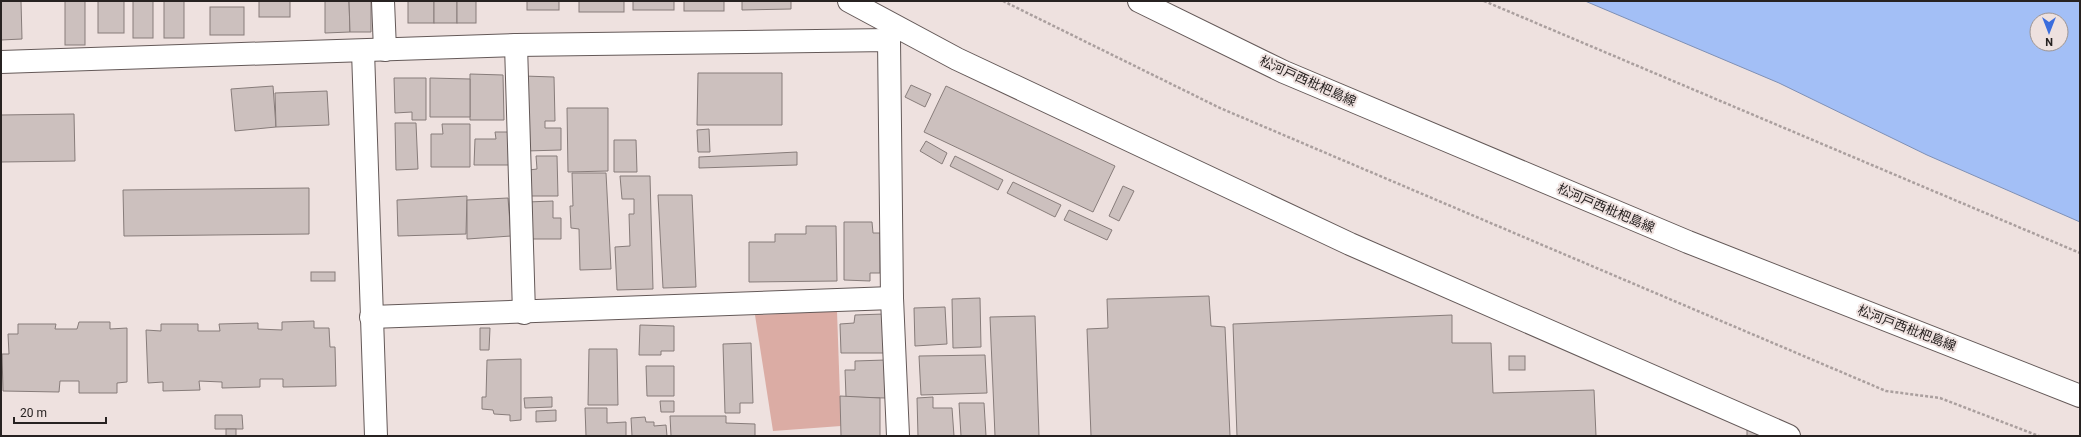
<svg xmlns="http://www.w3.org/2000/svg" width="2081" height="437" font-family="Roboto,'Noto Sans JP',sans-serif">
	<rect width="100%" height="100%" fill="#eee1df"/>
	<path fill="#dbaca4" d="M837,311L841,426L773,431L755,315Z"/>
	<path fill="#a3bff6" stroke="#7e90b6" fill-rule="evenodd" d="M1585,1H2080V222L1927,155L1779,83ZM2037,20H2061V44H2037Z"/>
	<g fill="#ccc0be" stroke="#877c7a">
		<path d="M1,1H21L22,39L1,40Z"/>
		<rect x="65" y="1" width="20" height="44"/>
		<rect x="98" y="1" width="26" height="32"/>
		<rect x="133" y="1" width="20" height="37"/>
		<rect x="164" y="1" width="20" height="37"/>
		<rect x="259" y="1" width="31" height="16"/>
		<path d="M325,1H349L350,32L325,33Z"/>
		<path d="M349,1H371V32H350Z"/>
		<rect x="408" y="1" width="26" height="22"/>
		<rect x="434" y="1" width="23" height="22"/>
		<rect x="457" y="1" width="19" height="22"/>
		<rect x="527" y="1" width="32" height="9"/>
		<rect x="579" y="1" width="45" height="11"/>
		<rect x="633" y="1" width="41" height="9"/>
		<rect x="684" y="1" width="40" height="10"/>
		<path d="M742,1H791V9L742,10Z"/>
		<rect x="210" y="7" width="34" height="28"/>
		<path d="M698,73H782V125H697Z"/>
		<path d="M470,74L503,75L504,120H470Z"/>
		<path d="M524,76L554,77L555,121H545V128H561V150L526,151Z"/>
		<path d="M394,78H426V120H412V112L395,113Z"/>
		<path d="M430,78L470,79V117H430Z"/>
		<path d="M911,85L931,94L925,107L905,97Z"/>
		<path d="M273,86L276,127L235,131L231,89Z"/>
		<path d="M946,86L1115,166L1093,212L924,132Z"/>
		<path d="M327,91L329,125L276,127L275,93Z"/>
		<path d="M567,108H608V171L568,172Z"/>
		<path d="M74,114L75,161L1,162V115Z"/>
		<path d="M395,123H416L418,169L396,170Z"/>
		<path d="M442,124H470V167H431V134H443Z"/>
		<path d="M709,129L710,152H698L697,130Z"/>
		<path d="M495,132H510L509,165H474L475,139H496Z"/>
		<path d="M614,140H636L637,172H614Z"/>
		<path d="M926,141L947,153L942,164L920,151Z"/>
		<path d="M797,152V165L699,168V157Z"/>
		<path d="M536,156H557L558,196H529V170L537,169Z"/>
		<path d="M955,156L1003,180L998,190L950,166Z"/>
		<path d="M572,173H606L611,269L580,270L579,229L571,228L570,206H573Z"/>
		<path d="M620,176H650L653,289L617,290L615,247L630,246L629,214H634V199H622Z"/>
		<path d="M1013,182L1061,205L1055,217L1007,193Z"/>
		<path d="M1123,186L1134,191L1119,221L1109,216Z"/>
		<path d="M309,188V234L124,236L123,190Z"/>
		<path d="M658,195H692L696,287L663,288Z"/>
		<path d="M467,196L466,234L398,236L397,200Z"/>
		<path d="M508,198L511,236L467,239V200Z"/>
		<path d="M553,201V218H561V239H527V202Z"/>
		<path d="M1069,210L1112,230L1107,240L1064,220Z"/>
		<path d="M844,222H872L873,233H880V273H870V281L844,280Z"/>
		<path d="M806,226H836L837,281L749,282V242H775V234H806Z"/>
		<rect x="311" y="272" width="24" height="9"/>
		<path d="M1209,296L1211,326L1225,327L1230,436H1091L1087,329L1108,328L1107,299Z"/>
		<path d="M980,298L981,347L953,348L952,299Z"/>
		<path d="M945,307L947,344L915,346L914,308Z"/>
		<path d="M884,314L886,353H841L840,324L854,323L855,315Z"/>
		<path d="M1452,315V343H1491L1493,393L1594,390L1596,436H1237L1233,324Z"/>
		<path d="M1035,316L1039,436H995L990,317Z"/>
		<path d="M314,321V328H329L330,347H335L336,386L283,387V379H260V387L222,388V382L199,381L200,390L163,391V382L148,383L146,330L161,331V324H198V331H220L219,324L258,323V329L282,330V322Z"/>
		<path d="M79,322H110V329L127,328V382L117,383V393H79V381H60L59,392L3,391L2,354H9L8,334H18V324H56L55,329H77Z"/>
		<path d="M640,325L674,326V351H661V355H639Z"/>
		<path d="M480,328H490L489,350H480Z"/>
		<path d="M751,343L753,403H740V413H725L723,344Z"/>
		<path d="M589,349H617L618,405H588Z"/>
		<path d="M985,355L987,393L921,395L919,356Z"/>
		<rect x="1509" y="356" width="16" height="14"/>
		<path d="M521,359V420L510,421V415L494,414L493,410L482,409V397H486L487,360Z"/>
		<path d="M885,360L886,398L846,397L845,370H855V361Z"/>
		<path d="M646,366H674V396H647Z"/>
		<path d="M840,396L880,398V436H841Z"/>
		<path d="M552,397V407L525,408L524,398Z"/>
		<path d="M933,397V408H952L954,436H918L917,398Z"/>
		<path d="M660,401H674V412H661Z"/>
		<path d="M959,403H984L986,436H961Z"/>
		<path d="M585,408H607V423L626,422V436H586Z"/>
		<path d="M556,410V421L536,422V411Z"/>
		<path d="M215,415H242L243,429H215Z"/>
		<path d="M670,416H726V423L755,424V436H671Z"/>
		<path d="M645,417L646,422H654V426L666,425L667,436H632L631,418Z"/>
		<path d="M1747,426L1765,436H1747Z"/>
		<rect x="226" y="429" width="10" height="7"/>
	</g>
	<g fill="none" stroke-linecap="round" stroke-linejoin="round">
		<g stroke="#645958" stroke-width="24">
			<g id="minor">
				<path d="M383,1L385,50"/>
				<path d="M849,1L957,59L1350,244L1789,436"/>
				<path d="M516,45L524,313"/>
				<path d="M363,51L376,436"/>
				<path d="M1,62L516,45L889,40L892,298L898,436"/>
				<path d="M371,317L892,298"/>
			</g>
		</g>
		<g stroke="#645958" stroke-width="24">
			<path id="major" d="M1139,1L1284,72L1688,242L2080,396"/>
		</g>
		<g stroke="#aa9f9e" stroke-width="2.5" stroke-dasharray="3 2" stroke-linecap="butt">
			<path d="M1003,1L1220,108L1886,391L1940,398L2039,436"/>
			<path d="M1484,1L2080,253"/>
		</g>
		<use href="#minor" stroke="#fff" stroke-width="22"/>
		<use href="#major" stroke="#fff" stroke-width="22"/>
	</g>
	<g text-anchor="middle" dominant-baseline="central" stroke-width="4" stroke-linejoin="round" paint-order="stroke">
		<g font-size="13" fill="#272221" stroke="#eee1df">
			<text transform="translate(1308 81) rotate(24)">松河戸西枇杷島線</text>
			<text transform="translate(1606 208) rotate(23)">松河戸西枇杷島線</text>
			<text transform="translate(1907 328) rotate(21)">松河戸西枇杷島線</text>
		</g>
	</g>
	<rect width="2081" height="437" fill="none" stroke="#272221" stroke-width="4"/>
	<g transform="translate(2049 32) rotate(180)"><circle r="19" fill="#eee1df" stroke="#9e9593"/>
	<path d="M0-3L7 15L0 10L-7 15Z" fill="#3b6ddd"/>
	<text y="-6" font-size="11" font-weight="bold" text-anchor="middle" fill="#272221">N</text>
	</g>
	<path d="M14 417v6h92v-6" fill="none" stroke="#272221" stroke-width="2"/>
	<text x="20" y="417" font-size="12" fill="#272221" stroke="#eee1df" stroke-width="3" paint-order="stroke">20 m</text>
</svg>
